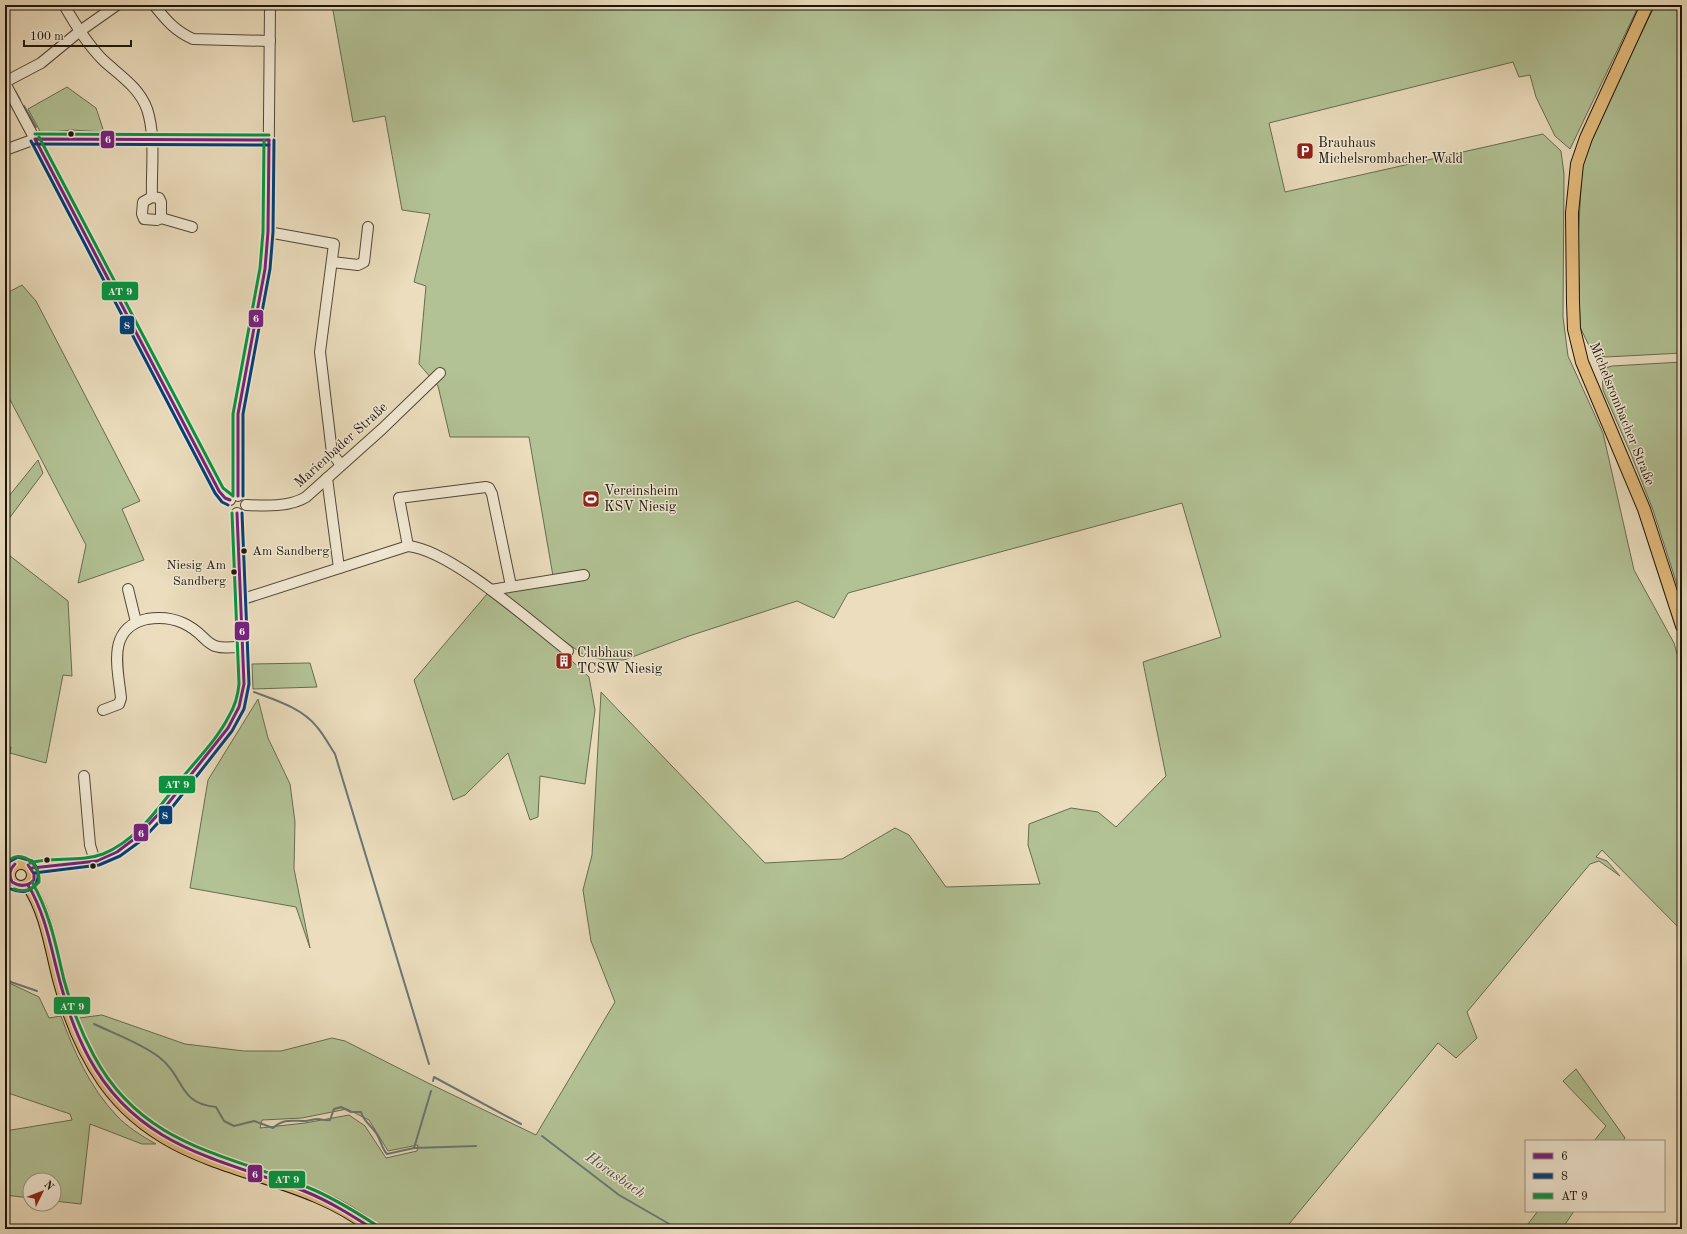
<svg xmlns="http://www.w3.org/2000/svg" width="1687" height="1234" font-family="'Old Standard TT',serif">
	<rect width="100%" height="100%" fill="#ebddbd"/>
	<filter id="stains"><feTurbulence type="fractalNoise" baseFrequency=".005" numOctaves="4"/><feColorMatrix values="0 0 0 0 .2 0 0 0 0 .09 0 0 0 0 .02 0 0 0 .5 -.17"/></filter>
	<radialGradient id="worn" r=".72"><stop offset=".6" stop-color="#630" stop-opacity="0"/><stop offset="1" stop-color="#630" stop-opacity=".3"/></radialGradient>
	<g fill="#b2c295" stroke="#676c50" fill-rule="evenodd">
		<path d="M332,5H1639L1570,149L1555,136L1536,97L1530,75L1519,77L1513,62L1269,123L1285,192L1543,134L1561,151L1564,174L1563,317L1568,356L1603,433L1634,570L1674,643L1682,671V931L1602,850L1596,857L1607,861L1620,876L1599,861L1590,864L1467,1012L1477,1038L1456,1058L1438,1043L1285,1229H383C359,1210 335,1195 307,1185C280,1175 252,1171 226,1161C177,1142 134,1112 103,1070C91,1055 86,1036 79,1018L102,1015L185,1044L244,1051H281L332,1038L345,1041L426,1082L536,1135L615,1002L591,941L583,890L592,855L601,692L765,863L842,859L895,828L909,835L946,887L1040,884L1028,845L1029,824L1071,808L1098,812L1116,827L1166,776L1143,662L1221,637L1182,503L848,593L834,618L797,601L689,636L624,660H604L584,655L503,598L496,586L553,576L529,437H450L438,386L419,364L426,286L414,282L430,214L402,210L385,116L353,122ZM347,1109L369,1120L388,1151L418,1145L417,1151L386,1158L365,1126L349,1115L305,1123L260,1128L262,1120L302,1118Z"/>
		<path d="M1655,5H1682V353L1606,357L1593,354L1580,327L1578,243L1582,168L1588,146L1604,111Z"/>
		<path d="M67,87L96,108L104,132L72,130L41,133L28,109Z"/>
		<path d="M22,285L36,301L140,501L122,509L144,560L78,583L86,545L5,390V294Z"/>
		<path d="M1682,362V600L1653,510L1631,454L1603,390L1602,369L1612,366Z"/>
		<path d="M38,460L43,473L5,524V501Z"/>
		<path d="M5,552L68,601L72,676L63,675L46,763L10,753L11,747L5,746Z"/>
		<path d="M487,594L525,623L535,626L589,677L595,710L585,784L540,776L538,817L530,820L508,753L465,795L453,800L414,680Z"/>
		<path d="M310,663L317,687L253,689L252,664Z"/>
		<path d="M258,699L268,738L290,784L295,822L294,869L310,948L296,907L190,888L208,780Z"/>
		<path d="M5,981L39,997L49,1018L61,1016C74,1052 90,1087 116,1115C127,1127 142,1136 156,1144H142L90,1124L81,1204L54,1201V1180H30V1198L5,1195V1131L72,1120L70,1114L5,1092Z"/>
		<path d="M1576,1069L1625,1138L1623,1141H1594L1606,1126L1563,1081Z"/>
		<path d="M1538,1211H1574L1562,1229H1524Z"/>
	</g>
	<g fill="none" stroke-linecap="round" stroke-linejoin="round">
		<g stroke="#697775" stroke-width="2">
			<path d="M15,91L20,100"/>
			<path d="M24,106L36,127"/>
			<path d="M254,692C275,700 302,708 317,727C324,735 329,745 335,754L429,1064"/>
			<path d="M5,980L37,991"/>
			<path d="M94,1024C115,1034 141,1043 159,1057C185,1077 178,1104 216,1107L224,1121L234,1126L254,1121L273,1128C284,1118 292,1121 305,1121C309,1121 313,1119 318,1119C322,1119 325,1121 330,1120L334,1109L341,1107L351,1112H361C364,1122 371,1125 376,1133C381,1140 381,1147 387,1154L414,1148L431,1091"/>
			<path d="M433,1081L434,1077L521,1124"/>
			<path d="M542,1136L619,1195L678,1229"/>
			<path d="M414,1148L476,1146"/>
		</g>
		<g stroke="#504738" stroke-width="12">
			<g id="minor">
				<path d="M64,5C75,24 87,44 103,60C119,75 139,87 147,109C156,136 151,169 152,197L159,198L161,202V218L157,220L144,219L142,214L143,202L152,197"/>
				<path d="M154,5C166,20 175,31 193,39L270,41"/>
				<path d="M5,82L41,63L80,31L117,5"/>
				<path d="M5,83L79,222L219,491L225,498L230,500"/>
				<path d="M5,150L35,139L52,138L269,140"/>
				<path d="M161,218L192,227"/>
				<path d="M268,232L334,244L320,352L332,453L341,465"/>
				<path d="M332,262L358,265L364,262L368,227"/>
				<path d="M327,478L339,568"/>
				<path d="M238,496V414L265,269L268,232L270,5"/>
				<path d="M246,505C265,506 290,507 306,497L382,429L440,373"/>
				<path d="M408,546L399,498L486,487L489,488L492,494L511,586"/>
				<path d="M128,589L136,622"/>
				<path d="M491,590L584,575"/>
				<path d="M240,600L408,546C451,550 532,623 568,651"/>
				<path d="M103,710L119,704L121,698C118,668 106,628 147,619C159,617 172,618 183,623C212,636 201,653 242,646"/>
				<path d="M84,776L90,845L95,861"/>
				<path d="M32,868L38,866C60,865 84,866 105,858C138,845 161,812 182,786C198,767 213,748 228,728C237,714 243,701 244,684L237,513"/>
			</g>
		</g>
		<g stroke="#1c150b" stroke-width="14">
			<g id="major">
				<path d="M1647,5L1586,138L1577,164L1572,213L1573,303L1574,329L1582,362L1644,509L1682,626"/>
				<circle cx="21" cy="875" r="12"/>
				<path d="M28,885C47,913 51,950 60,983C69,1017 83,1052 104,1082C174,1180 288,1162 373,1229"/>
			</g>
		</g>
		<use href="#minor" stroke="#f2e9d4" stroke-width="10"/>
		<use href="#major" stroke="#e6be7e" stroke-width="12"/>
		<g stroke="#f2e9d4" stroke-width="6">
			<g id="bus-1">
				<path d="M238,496V414L265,269L268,232L269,140"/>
				<path d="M230,500L225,498L219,491L35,139L269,140"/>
				<path d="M15,864C9,870 9,875 12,882C20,887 27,887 34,880V874L28,865"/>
				<path d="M32,868L97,861L117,852L138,836L166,806L228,728L239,707L244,684L237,513"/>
				<path d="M28,885C46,915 51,949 60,982C67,1009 76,1034 89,1058C138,1148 218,1158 304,1191C329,1201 351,1215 373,1229"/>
			</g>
		</g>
		<g stroke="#f2e9d4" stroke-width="6">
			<g id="bus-2">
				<path d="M31,141L215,493L222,502L228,505"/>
				<path d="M35,144L269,145"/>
				<path d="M243,496V414L270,269L273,232L274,140"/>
				<path d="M5,870L7,863L18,857L32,861C47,878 32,899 11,889"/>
				<path d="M34,873L99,865L120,856L142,840L170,810L232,731L244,709L249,684L242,513"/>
			</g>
		</g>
		<g stroke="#f2e9d4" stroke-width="6">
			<g id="bus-3">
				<path d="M35,134L269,135"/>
				<path d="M39,137L223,488L232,495"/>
				<path d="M233,496V414L260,268L263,232L264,140"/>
				<path d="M30,863C53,856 79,863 103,854C140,839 163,801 187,772C202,754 219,736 229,716C235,706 238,695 239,684L232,513"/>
				<path d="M5,868C13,845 41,860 39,882C32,890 24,893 14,889"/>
				<path d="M32,882C50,913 56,946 64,980C71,1006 81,1032 94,1056C142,1145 222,1153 307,1187C332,1197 353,1210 376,1225"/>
			</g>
		</g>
		<use href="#bus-1" stroke="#772081" stroke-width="3"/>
		<use href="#bus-2" stroke="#003f7b" stroke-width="3"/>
		<use href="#bus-3" stroke="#059641" stroke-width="3"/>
	</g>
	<defs>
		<g id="parking-square" transform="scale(0.9)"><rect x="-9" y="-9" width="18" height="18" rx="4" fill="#8f2418" stroke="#f2e9d4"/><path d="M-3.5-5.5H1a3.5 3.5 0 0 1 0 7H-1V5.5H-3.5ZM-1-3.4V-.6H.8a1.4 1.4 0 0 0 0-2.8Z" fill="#fff"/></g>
		<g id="stadium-square" transform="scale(0.9)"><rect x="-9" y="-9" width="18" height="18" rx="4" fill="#8f2418" stroke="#f2e9d4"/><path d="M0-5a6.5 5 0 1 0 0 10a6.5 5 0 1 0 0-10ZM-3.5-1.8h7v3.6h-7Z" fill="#fff"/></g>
		<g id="building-square" transform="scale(0.9)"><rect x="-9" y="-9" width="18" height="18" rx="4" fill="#8f2418" stroke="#f2e9d4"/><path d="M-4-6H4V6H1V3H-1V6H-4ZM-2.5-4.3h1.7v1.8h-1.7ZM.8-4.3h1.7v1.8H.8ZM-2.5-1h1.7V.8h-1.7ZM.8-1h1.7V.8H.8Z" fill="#fff"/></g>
	</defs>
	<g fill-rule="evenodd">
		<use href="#parking-square" x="1305" y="151"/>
		<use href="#stadium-square" x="591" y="499"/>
		<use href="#building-square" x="564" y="661"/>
	</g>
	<g fill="#1c150b" stroke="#f2e9d4" stroke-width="1.5">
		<circle cx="71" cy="134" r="3.5"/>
		<circle cx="244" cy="551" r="3.5"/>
		<circle cx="234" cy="572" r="3.5"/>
		<circle cx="47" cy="860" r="3.5"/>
		<circle cx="93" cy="866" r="3.5"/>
	</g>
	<g text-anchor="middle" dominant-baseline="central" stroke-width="3" stroke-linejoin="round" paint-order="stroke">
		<g font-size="13" fill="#1c150b" stroke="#f2e9d4" text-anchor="start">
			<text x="252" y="551">Am Sandberg</text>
			<text x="226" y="565" text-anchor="end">Niesig Am<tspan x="226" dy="16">Sandberg</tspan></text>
		</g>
		<g font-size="14" fill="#1c150b" stroke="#f2e9d4" text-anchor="start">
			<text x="1318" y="143">Brauhaus<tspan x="1318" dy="16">Michelsrombacher Wald</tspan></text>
			<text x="604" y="491">Vereinsheim<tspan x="604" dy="16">KSV Niesig</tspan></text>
			<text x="577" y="653">Clubhaus<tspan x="577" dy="16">TCSW Niesig</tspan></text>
		</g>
		<g font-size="14" fill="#1c150b" stroke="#f2e9d4">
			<text transform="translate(1622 414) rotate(68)">Michelsrombacher Straße</text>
			<text transform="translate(341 445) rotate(-42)">Marienbader Straße</text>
		</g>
		<g font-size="15" font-style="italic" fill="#494e49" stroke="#f2e9d4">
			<text transform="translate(615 1176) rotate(35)">Horasbach</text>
		</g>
	</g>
	<g stroke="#f2e9d4" stroke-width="1.5">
		<rect x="100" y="130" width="15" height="19" rx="4" fill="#772081"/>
		<rect x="101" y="281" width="38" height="20" rx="4" fill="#059641"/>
		<rect x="248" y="309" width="16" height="19" rx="4" fill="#772081"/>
		<rect x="119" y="315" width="16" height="20" rx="4" fill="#003f7b"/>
		<rect x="234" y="621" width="16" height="20" rx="4" fill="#772081"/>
		<rect x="158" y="775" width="38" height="19" rx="4" fill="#059641"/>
		<rect x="158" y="805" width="15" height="20" rx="4" fill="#003f7b"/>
		<rect x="133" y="823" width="16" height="19" rx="4" fill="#772081"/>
		<rect x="53" y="996" width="38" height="19" rx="4" fill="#059641"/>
		<rect x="247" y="1164" width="16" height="19" rx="4" fill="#772081"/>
		<rect x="268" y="1170" width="38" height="19" rx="4" fill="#059641"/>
	</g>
	<g font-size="11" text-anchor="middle" font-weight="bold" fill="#fff">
		<text x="108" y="143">6</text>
		<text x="120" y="295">AT 9</text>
		<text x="256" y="322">6</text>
		<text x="127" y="329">8</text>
		<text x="242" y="635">6</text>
		<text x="177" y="788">AT 9</text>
		<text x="165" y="819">8</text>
		<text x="141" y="837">6</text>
		<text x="72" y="1010">AT 9</text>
		<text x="255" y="1178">6</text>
		<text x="287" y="1183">AT 9</text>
	</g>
	<rect width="1687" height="1234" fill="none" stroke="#ebddbd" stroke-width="20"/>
	<rect x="6" y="6" width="1675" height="1222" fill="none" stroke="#1c150b" stroke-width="2"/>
	<rect x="10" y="10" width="1667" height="1214" fill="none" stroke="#1c150b"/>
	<rect x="1525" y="1140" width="140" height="72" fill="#f2e9d4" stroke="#9c9484"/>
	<rect x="1533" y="1153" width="20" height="6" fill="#772081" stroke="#9c9484"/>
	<text x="1561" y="1160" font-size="12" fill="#1c150b">6</text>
	<rect x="1533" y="1173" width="20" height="6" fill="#003f7b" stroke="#9c9484"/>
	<text x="1561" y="1180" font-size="12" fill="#1c150b">8</text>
	<rect x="1533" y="1193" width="20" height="6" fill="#059641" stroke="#9c9484"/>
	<text x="1561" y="1200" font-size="12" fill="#1c150b">AT 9</text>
	<g transform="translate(42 1192) rotate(47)"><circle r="19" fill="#f2e9d4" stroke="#9c9484"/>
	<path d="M0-3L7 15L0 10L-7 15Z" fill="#8f2418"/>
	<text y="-6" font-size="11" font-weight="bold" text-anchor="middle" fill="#1c150b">N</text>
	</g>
	<path d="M24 40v6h107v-6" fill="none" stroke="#1c150b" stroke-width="2"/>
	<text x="30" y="40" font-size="12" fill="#1c150b" stroke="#f2e9d4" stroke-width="3" paint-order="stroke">100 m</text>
	<rect width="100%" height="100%" filter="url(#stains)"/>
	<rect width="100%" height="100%" fill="url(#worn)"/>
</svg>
